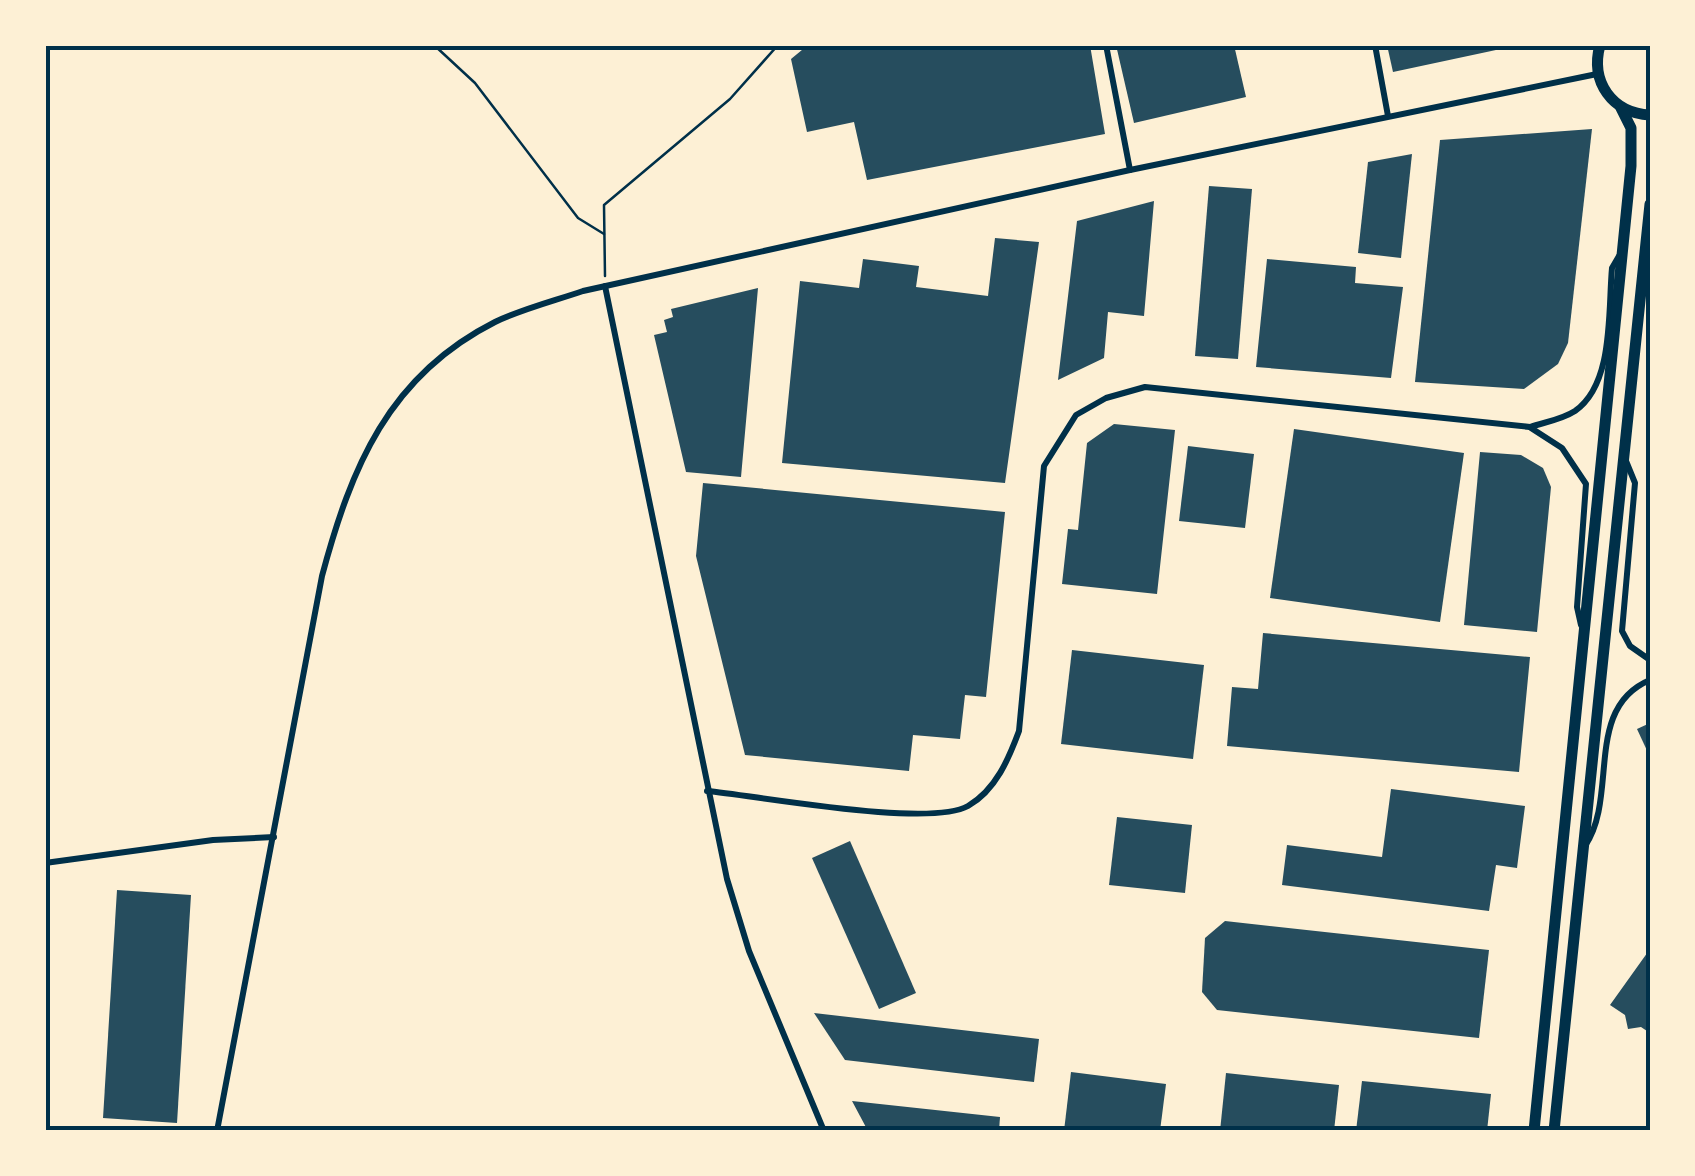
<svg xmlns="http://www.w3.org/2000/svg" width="1695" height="1176" font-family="'Playfair Display',serif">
	<rect width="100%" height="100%" fill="#fdf0d5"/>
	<g fill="#264d5e">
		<path d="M808,45H1090L1105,134L867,180L854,122L807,132L791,59Z"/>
		<path d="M1116,45H1234L1246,97L1134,123Z"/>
		<path d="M1387,45H1510V47L1393,72Z"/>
		<path d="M1592,129L1568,343L1558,364L1524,389L1415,382L1440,140Z"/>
		<path d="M1412,154L1401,258L1358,253L1368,162Z"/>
		<path d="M1209,186L1252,189L1238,359L1195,356Z"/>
		<path d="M1154,201L1144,316L1108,312L1104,358L1058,380L1077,221Z"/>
		<path d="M995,238L1039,242L1005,483L782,463L800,281L859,288L863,259L919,266L916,287L988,296Z"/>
		<path d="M1267,259L1356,267L1355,283L1403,287L1391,378L1256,367Z"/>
		<path d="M758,288L741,477L686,472L654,335L667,332L664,320L673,317L671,309Z"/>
		<path d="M1114,424L1175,430L1157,594L1062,584L1068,529L1078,530L1087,443Z"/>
		<path d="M1294,429L1464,453L1440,622L1270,598Z"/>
		<path d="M1188,446L1254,454L1245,528L1179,521Z"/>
		<path d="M1480,452L1521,455L1543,468L1551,487L1537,632L1464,625Z"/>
		<path d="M703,483L1005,512L986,697L965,695L960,739L913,735L909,771L745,755L696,556Z"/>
		<path d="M1263,633L1530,657L1519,772L1227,746L1232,687L1258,689Z"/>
		<path d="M1072,650L1204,665L1193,759L1061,744Z"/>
		<path d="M1650,723V757L1637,729Z"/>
		<path d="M1391,789L1525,806L1517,868L1496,865L1489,911L1282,885L1287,845L1382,857Z"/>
		<path d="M1117,817L1192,825L1185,893L1109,885Z"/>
		<path d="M850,841L916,993L879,1009L812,858Z"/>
		<path d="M117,890L191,895L177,1123L103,1118Z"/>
		<path d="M1225,921L1489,950L1479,1038L1217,1010L1202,992L1205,938Z"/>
		<path d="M1650,949V1033L1641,1027L1628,1029L1625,1015L1610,1005Z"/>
		<path d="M814,1013L1039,1039L1034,1082L845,1060Z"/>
		<path d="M1071,1072L1166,1084L1160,1131H1064Z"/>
		<path d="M1226,1073L1339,1085L1334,1131H1220Z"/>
		<path d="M1362,1081L1491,1094L1487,1131H1356Z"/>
		<path d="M852,1101L1000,1117L999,1131H868Z"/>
	</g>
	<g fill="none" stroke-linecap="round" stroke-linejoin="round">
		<g stroke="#003049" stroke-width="2.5">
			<path d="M434,45L475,83L578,218L604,234"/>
			<path d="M605,276L604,205L730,99L778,45"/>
		</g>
		<g stroke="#003049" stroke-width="6">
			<path d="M1106,45L1130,170"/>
			<path d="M1375,45L1388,116"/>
			<path d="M605,286L727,879L749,951L824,1131"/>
			<path d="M1531,428L1562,448L1586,484L1577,607L1581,625"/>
			<path d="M1626,461L1635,483L1622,631L1630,646L1650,660"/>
			<path d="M707,791C759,796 929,828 968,806C996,790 1009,758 1019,731L1044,466L1076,415L1106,398L1145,387L1530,427C1545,422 1561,420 1575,411C1614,384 1608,311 1612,268L1619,256"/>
			<path d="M1585,846C1619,796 1583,708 1650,680"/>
			<path d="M45,863L213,840L274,837"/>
			<path d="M217,1131L322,576C351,468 388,376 495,322C522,309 554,301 583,291L1130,170L1597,74"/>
		</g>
		<g stroke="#003049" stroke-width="11">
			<path d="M1600,45C1590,82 1612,113 1650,115"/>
			<path d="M1534,1131L1631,166V128L1621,108"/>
			<path d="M1554,1131L1650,204"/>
		</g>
	</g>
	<rect width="1695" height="1176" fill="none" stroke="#fdf0d5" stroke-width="95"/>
	<rect x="48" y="48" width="1600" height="1080" fill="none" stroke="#003049" stroke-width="4"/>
</svg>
